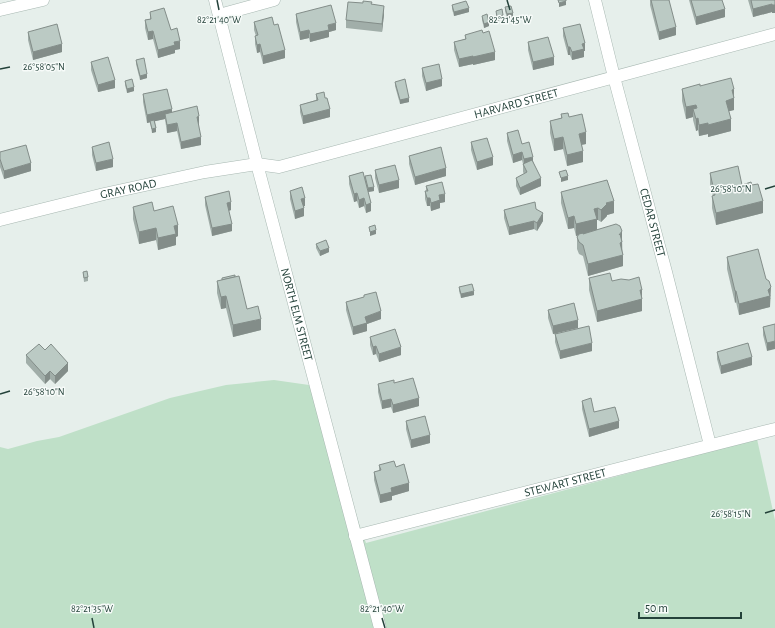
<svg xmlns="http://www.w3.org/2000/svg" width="775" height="628" font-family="'Alegreya Sans',sans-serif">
	<rect width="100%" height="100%" fill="#e6efeb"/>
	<path fill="#bfe0c8" d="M274,380L309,385L366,543L757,439L775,520V628H0V447L8,449L37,441L59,437L170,398L226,385Z"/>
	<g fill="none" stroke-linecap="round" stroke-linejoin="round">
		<g stroke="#a8b8b2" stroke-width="13">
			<g id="minor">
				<path id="s1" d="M215,0L257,164L380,628"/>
				<path id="s2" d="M595,0L614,77L666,272L710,445"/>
				<path d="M0,10L43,0"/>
				<path d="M219,15L274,0"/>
				<path id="s3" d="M0,220L104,194L205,172L257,164L279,167L775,34"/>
				<path id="s4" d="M355,536L775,429"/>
			</g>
		</g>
		<use href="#minor" stroke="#fff" stroke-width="12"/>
	</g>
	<g fill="#a1aea9">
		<path d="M650,0H669L676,35L659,40L650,5Z"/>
		<path d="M689,0H722L725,17L696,25Z"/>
		<path d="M748,0H775V13H772V12L753,17Z"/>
		<path d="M372,4L384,14L382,32L346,28V20Z"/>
		<path d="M452,5L469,12L454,16L452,9Z"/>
		<path d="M505,7L513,17L507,18L505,11Z"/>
		<path d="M150,12L171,30L180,49L175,50V53L158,58L153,39L148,40L145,28V20L150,19Z"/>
		<path d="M296,14L336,30L329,32V37L310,42L309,38L300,40L296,22Z"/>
		<path d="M482,16L489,26L484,28L482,20Z"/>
		<path d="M254,22L274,25L285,58L263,64L260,52L257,53L255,44V36H256L254,30Z"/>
		<path d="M563,28L585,51H584V57L572,60L570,55H568L563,36Z"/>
		<path d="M28,32L62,52L33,60L28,40Z"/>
		<path d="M483,33L495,60L473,65V64L459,67L454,50V42L465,39V35Z"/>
		<path d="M528,42L554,65L533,70L528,50Z"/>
		<path d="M136,60L147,78L140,80L136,64Z"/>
		<path d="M91,62L115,88L98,92L91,70Z"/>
		<path d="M422,68L442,86L426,91L422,76Z"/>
		<path d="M125,81L134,91L127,93L125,85Z"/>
		<path d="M395,82L409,102L400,104L395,86Z"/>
		<path d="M700,86L734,101V110L729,111L731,131L708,137V134L699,136L698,130L696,131L693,120V117L686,119L682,101V89Z"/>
		<path d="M143,94L172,112L199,124H198L201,145L181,149L177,131L167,133L165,119L155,121L156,132L152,133L150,122L147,123L143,102Z"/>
		<path d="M316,94L330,117L303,124L300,112V105L316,100Z"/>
		<path d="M561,114L569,117L586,144L582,145L583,162L567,166L563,149L554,151L550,133V121L561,118Z"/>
		<path d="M507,133L522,144L533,161L541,186L520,195L516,186V178L524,174L523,172V164L522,160L513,163L507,141Z"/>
		<path d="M471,142L493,165L477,170L471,150Z"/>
		<path d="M92,147L113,167L96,171L92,155Z"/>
		<path d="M0,152L31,171L4,179L0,167Z"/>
		<path d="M409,156L446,176L415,185L409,164Z"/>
		<path d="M375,170L399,188L379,193L375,178Z"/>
		<path d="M363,172L371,211L366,213L364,206L359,208L357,201L354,202L349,184V176Z"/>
		<path d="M710,173L742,185L763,213L716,225L712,208V196H713L710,184Z"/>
		<path d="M365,176L374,191L368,192L365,180Z"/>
		<path d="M426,186L445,202L440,203V208L431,211L430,206H427L425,199V191H426Z"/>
		<path d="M290,191L305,206H303L304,216L295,219L290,199Z"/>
		<path d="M561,192L614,213L607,215V216L601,222L598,220H597V230L622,238L623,266L588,276L583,256L579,254L577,249V237L579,235L576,236L574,228L568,229L561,203Z"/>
		<path d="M205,197L231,210L229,211L232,231L212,236L205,205Z"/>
		<path d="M133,207L178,236L176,237V245L158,250L156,240L139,244L133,219Z"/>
		<path d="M536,209L543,221L537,231L534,229L509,235L504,218V210Z"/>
		<path d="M316,244L329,252L320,256L316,248Z"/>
		<path d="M727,257L771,299H770V307L739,315L736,302L735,303L727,269Z"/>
		<path d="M83,272L88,277V281L84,282Z"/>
		<path d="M222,278L247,309L261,330L233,337L226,308L221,309L217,293V281L222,280Z"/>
		<path d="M589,278L612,281L642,290V311L597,322L589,290Z"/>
		<path d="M459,287L474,295L461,298L459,291Z"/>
		<path d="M346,302L381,319L367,324V331L353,335L346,310Z"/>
		<path d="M548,310L578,328L556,333L592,351L560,359L555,342V334H553L548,318Z"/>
		<path d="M775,324L767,351L763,335V327Z"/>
		<path d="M370,337L401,355L379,362L376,354L373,355L370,345Z"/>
		<path d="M45,350L68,371L55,384L50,379L45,384L26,363V355Z"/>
		<path d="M717,352L752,365L721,374L717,359Z"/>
		<path d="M394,383L419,406L393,413L391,407L382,409L378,392V384Z"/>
		<path d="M582,401L594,412L619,428L589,437L582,409Z"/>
		<path d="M406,421L430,443L411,448L406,429Z"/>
		<path d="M379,465L396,467L409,491L392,496V500L380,503L374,480V472L379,471Z"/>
	</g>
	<g fill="#838d89">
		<path d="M566,1V5L559,7V3Z"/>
		<path d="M772,4V12L753,17V9Z"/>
		<rect x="772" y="5" width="3" height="8"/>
		<path d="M384,6V14L382,32V24Z"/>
		<path d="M469,8V12L454,16V12Z"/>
		<path d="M725,9V17L696,25V17Z"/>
		<path d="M513,13V17L507,18V14Z"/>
		<path d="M503,15V19L497,21V17Z"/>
		<path d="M489,22V26L484,28V24Z"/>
		<path d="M336,23V30L329,32V37L310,42V34L328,25Z"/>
		<path d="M676,27V35L659,40V32Z"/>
		<path d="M309,30V38L300,40V32Z"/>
		<path d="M153,31V39L148,40V32Z"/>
		<path d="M180,41V49L175,50V53L158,58V50L174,42Z"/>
		<path d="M585,43V51H584V57L572,60V52L582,44Z"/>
		<path d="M62,44V52L33,60V52Z"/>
		<path d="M260,44V52L257,53V45Z"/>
		<rect x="568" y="47" width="2" height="8"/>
		<path d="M285,50V58L263,64V56Z"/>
		<path d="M495,52V60L473,65V57Z"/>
		<path d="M473,56V64L459,67V59Z"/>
		<path d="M554,57V65L533,70V62Z"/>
		<path d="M147,74V78L140,80V76Z"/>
		<path d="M442,79V86L426,91V83Z"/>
		<path d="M115,80V88L98,92V85Z"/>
		<path d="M134,87V91L127,93V89Z"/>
		<path d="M734,89V110L726,112V101L732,90Z"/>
		<path d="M409,98V102L400,104V100Z"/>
		<path d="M696,105V117L693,109V117L686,119V107Z"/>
		<path d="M172,109V117L165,114V119L147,123V115Z"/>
		<path d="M330,109V117L303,124V116Z"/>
		<path d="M199,116V124L197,125V117Z"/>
		<path d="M698,118V130L696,131V119Z"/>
		<path d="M731,119V131L708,137V125Z"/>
		<path d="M177,123V131L167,133V125Z"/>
		<path d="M708,123V134L699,136V125Z"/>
		<path d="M156,128V132L152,133V129Z"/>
		<path d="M586,132V144L579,145V134Z"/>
		<path d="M201,137V145L181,149V142Z"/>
		<path d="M563,137V149L554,151V139Z"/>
		<path d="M583,151V162L567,166V155Z"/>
		<path d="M522,152V160L513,163V155Z"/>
		<path d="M493,157V165L477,170V162Z"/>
		<path d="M533,157V165L524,166V159Z"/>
		<path d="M113,159V167L96,171V163Z"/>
		<path d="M31,163V171L4,179V171Z"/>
		<path d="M446,168V176L415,185V177Z"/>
		<path d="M568,176V180L561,182V178Z"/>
		<path d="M541,178V186L520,195V188Z"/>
		<path d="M399,180V188L379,193V185Z"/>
		<path d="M374,187V191L368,192V188Z"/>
		<path d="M357,193V201L354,202V194Z"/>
		<path d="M445,194V202L440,203V208L431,211V203L439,195Z"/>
		<path d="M305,198V206L301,207V199Z"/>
		<path d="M364,198V206L359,208V200Z"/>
		<rect x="427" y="198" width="3" height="8"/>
		<path d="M614,201V213L607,215V216L601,222V210L606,203Z"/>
		<path d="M763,201V213L716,225V213Z"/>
		<path d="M231,202V210L227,211V203Z"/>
		<path d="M371,203V211L366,213V205Z"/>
		<path d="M304,208V216L295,219V211Z"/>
		<path d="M598,208V220H597V230L576,236V224L594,209Z"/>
		<path d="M543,213V221L537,231V223Z"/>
		<path d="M574,216V228L568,229V218Z"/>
		<path d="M534,221V229L509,235V227Z"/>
		<path d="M232,224V231L212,236V228Z"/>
		<path d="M178,225V236L176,237V245L158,250V238L174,226Z"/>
		<path d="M156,228V240L139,244V232Z"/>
		<path d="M376,230V234L370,236V232Z"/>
		<path d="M622,231V254L619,235Z"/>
		<path d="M329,248V252L320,256V251Z"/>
		<path d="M623,255V266L588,276V264Z"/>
		<path d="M771,287L770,307L739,315V304L768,290Z"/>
		<path d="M640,290H642V311L597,322V311Z"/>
		<path d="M474,291V295L461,298V294Z"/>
		<path d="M735,291H736V302L735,303Z"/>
		<path d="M226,296V308L221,309V297Z"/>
		<path d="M381,311V319L367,324V331L353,335V327L365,317Z"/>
		<path d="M261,319V330L233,337V325Z"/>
		<path d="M578,320V328L553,334V326Z"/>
		<path d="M775,341V349L767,351V343Z"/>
		<path d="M592,343V351L560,359V351Z"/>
		<path d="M376,346V354L373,355V347Z"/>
		<path d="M401,347V355L379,362V354Z"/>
		<path d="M752,357V365L721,374V366Z"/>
		<path d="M68,363V371L55,384V376Z"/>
		<path d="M50,371V379L45,384V376Z"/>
		<path d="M419,398V406L393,413V405Z"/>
		<path d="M391,399V407L382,409V401Z"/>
		<path d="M619,421V428L589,437V429Z"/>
		<path d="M430,435V443L411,448V440Z"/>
		<path d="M409,483V491L392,496V500L380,503V495L391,488Z"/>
	</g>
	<g fill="#bbcac4" stroke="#838d89">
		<path d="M558,0H566V1L559,3Z"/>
		<path d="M651,0H669L676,27L659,32Z"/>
		<path d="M691,0H722L725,9L696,17Z"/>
		<path d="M751,0H775V5H772V4L753,9Z"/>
		<path d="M363,1L372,2L371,4L384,6L382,24L346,20L348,2L363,3Z"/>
		<path d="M466,1L469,8L454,12L452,5Z"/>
		<path d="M331,5L336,23L328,25L329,30L310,34L309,30L300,32L296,14Z"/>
		<path d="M511,6L513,13L507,14L505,7Z"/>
		<path d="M164,8L171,30L177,28L180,41L174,42L175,45L158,50L153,31L148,32L145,20L151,19L150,12Z"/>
		<path d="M502,9L503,15L497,17L496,11Z"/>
		<path d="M487,14L489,22L484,24L482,16Z"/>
		<path d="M272,17L274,25L278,24L285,50L263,56L260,44L257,45L255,36L258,35L254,22Z"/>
		<path d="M57,24L62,44L33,52L28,32Z"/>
		<path d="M580,24L585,43L582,44L584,49L572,52L570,47H568L563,28Z"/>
		<path d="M482,30L483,33L489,31L495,52L473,57V56L459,59L454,42L466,39L465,35Z"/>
		<path d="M548,37L554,57L533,62L528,42Z"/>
		<path d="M108,57L115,80L98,85L91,62Z"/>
		<path d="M144,58L147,74L140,76L136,60Z"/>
		<path d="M439,64L442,79L426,83L422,68Z"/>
		<path d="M731,78L734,89L732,90L734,98L726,101L731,119L708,125V123L699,125L698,118L696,119L693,109L697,108L696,105L686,107L682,89L700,84V86Z"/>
		<path d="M132,79L134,87L127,89L125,81Z"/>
		<path d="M405,79L409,98L400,100L395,82Z"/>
		<path d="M167,89L172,109L147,115L143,94Z"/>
		<path d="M324,92L325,98H327L330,109L303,116L300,105L318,100L316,94Z"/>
		<path d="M197,106L199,116L197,117L201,137L181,142L177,123L167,125L165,114Z"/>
		<path d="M568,113L569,117L582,114L586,132L579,134L583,151L567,155L563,137L554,139L550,121L562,118L561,114Z"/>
		<path d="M154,120L156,128L152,129L150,121Z"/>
		<path d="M518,130L522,144L529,142L533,157L524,159L522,152L513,155L507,133Z"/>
		<path d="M487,138L493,157L477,162L471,142Z"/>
		<path d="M109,142L113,159L96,163L92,147Z"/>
		<path d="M26,145L31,163L4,171L0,159V152Z"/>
		<path d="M441,147L446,168L415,177L409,156Z"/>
		<path d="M532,160L541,178L520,188L516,178L527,172L523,164Z"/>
		<path d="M395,165L399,180L379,185L375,170Z"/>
		<path d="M738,166L742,185L751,182L752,185L758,184L763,201L716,213L712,196L715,195L710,173Z"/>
		<path d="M566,170L568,176L561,178L559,172Z"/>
		<path d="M363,172L371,203L366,205L364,198L359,200L357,193L354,194L349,176Z"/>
		<path d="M371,175L374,187L368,188L365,176Z"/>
		<path d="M607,180L614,201L606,203L607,204L601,210L598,208L594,209L597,219L576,224L574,216L568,218L561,192Z"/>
		<path d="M442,182L445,194L439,195L440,200L431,203L430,198H427L425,191H428L426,186Z"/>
		<path d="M302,187L305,198L301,199L304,208L295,211L290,191Z"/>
		<path d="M229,191L231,202L227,203L232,224L212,228L205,197Z"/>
		<path d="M152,202L154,211L173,206L178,225L174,226L176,234L158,238L156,228L139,232L133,207Z"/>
		<path d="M535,202L536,209L543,213L537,223L534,221L509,227L504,210Z"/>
		<path d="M616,224L620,226L622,231L619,235L620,234L622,242L620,243L623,255L588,264L583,245L579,242L577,237L579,234L583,233V234Z"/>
		<path d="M375,225L376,230L370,232L369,227Z"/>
		<path d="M326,240L329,248L320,251L316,244Z"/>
		<path d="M758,249L766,279L769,281L771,287L768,290L770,296L739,304L736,291H735L727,257Z"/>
		<path d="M87,271L88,277L84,278L83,272Z"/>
		<path d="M610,273L612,281L621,279L629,280L639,277L642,290H640L642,299L597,311L589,278Z"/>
		<path d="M235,275V277L222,280V278Z"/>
		<path d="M239,276L247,309L258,306L261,319L233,325L226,296L221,297L217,281Z"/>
		<path d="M472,284L474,291L461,294L459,287Z"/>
		<path d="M376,292L381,311L365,317L367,323L353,327L346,302L364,297V295Z"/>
		<path d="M574,303L578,320L553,326L548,310Z"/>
		<path d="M775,324V341L767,343L763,327Z"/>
		<path d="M589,326L592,343L560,351L555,334Z"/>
		<path d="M395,329L401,347L379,354L376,346L373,347L370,337Z"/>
		<path d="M748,343L752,357L721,366L717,352Z"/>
		<path d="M39,344L45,350L51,344L68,363L55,376L50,371L45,376L26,355Z"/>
		<path d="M413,378L419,398L393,405L391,399L382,401L378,384L394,380V383Z"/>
		<path d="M591,398L594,412L615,407L619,421L589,429L582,401Z"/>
		<path d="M425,416L430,435L411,440L406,421Z"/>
		<path d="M394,461L396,467L404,464L409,483L391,488L392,492L380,495L374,472L381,470L379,465Z"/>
	</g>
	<path fill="none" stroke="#24423a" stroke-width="1.5" d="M217,0L219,10M507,0L510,10M0,69L10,67M765,189L775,186M0,394L10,391M765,513L775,510M92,618L94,628M382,618L385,628"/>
	<g text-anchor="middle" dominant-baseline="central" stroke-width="3" stroke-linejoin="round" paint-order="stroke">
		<g font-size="12" fill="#24423a" stroke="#f7fbf9">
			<text stroke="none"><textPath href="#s3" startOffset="531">HARVARD STREET</textPath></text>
			<text stroke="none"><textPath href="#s3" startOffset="132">GRAY ROAD</textPath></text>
			<text stroke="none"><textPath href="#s2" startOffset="230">CEDAR STREET</textPath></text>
			<text stroke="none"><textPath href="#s1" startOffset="325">NORTH ELM STREET</textPath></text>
			<text stroke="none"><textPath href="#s4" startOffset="217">STEWART STREET</textPath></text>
		</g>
	</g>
	<g font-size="10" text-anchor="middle" fill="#24423a" stroke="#f7fbf9" stroke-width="3" stroke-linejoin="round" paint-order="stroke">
		<text x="219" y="23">82°21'40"W</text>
		<text x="510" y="23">82°21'45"W</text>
		<text x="44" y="70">26°58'05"N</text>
		<text x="731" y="192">26°58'10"N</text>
		<text x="44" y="395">26°58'10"N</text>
		<text x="731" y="517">26°58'15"N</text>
		<text x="92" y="612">82°21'35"W</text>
		<text x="382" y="612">82°21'40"W</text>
	</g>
	<path d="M639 612v6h102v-6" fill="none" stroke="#24423a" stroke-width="2"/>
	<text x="645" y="612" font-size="12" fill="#24423a" stroke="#f7fbf9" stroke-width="3" paint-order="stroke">50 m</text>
</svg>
